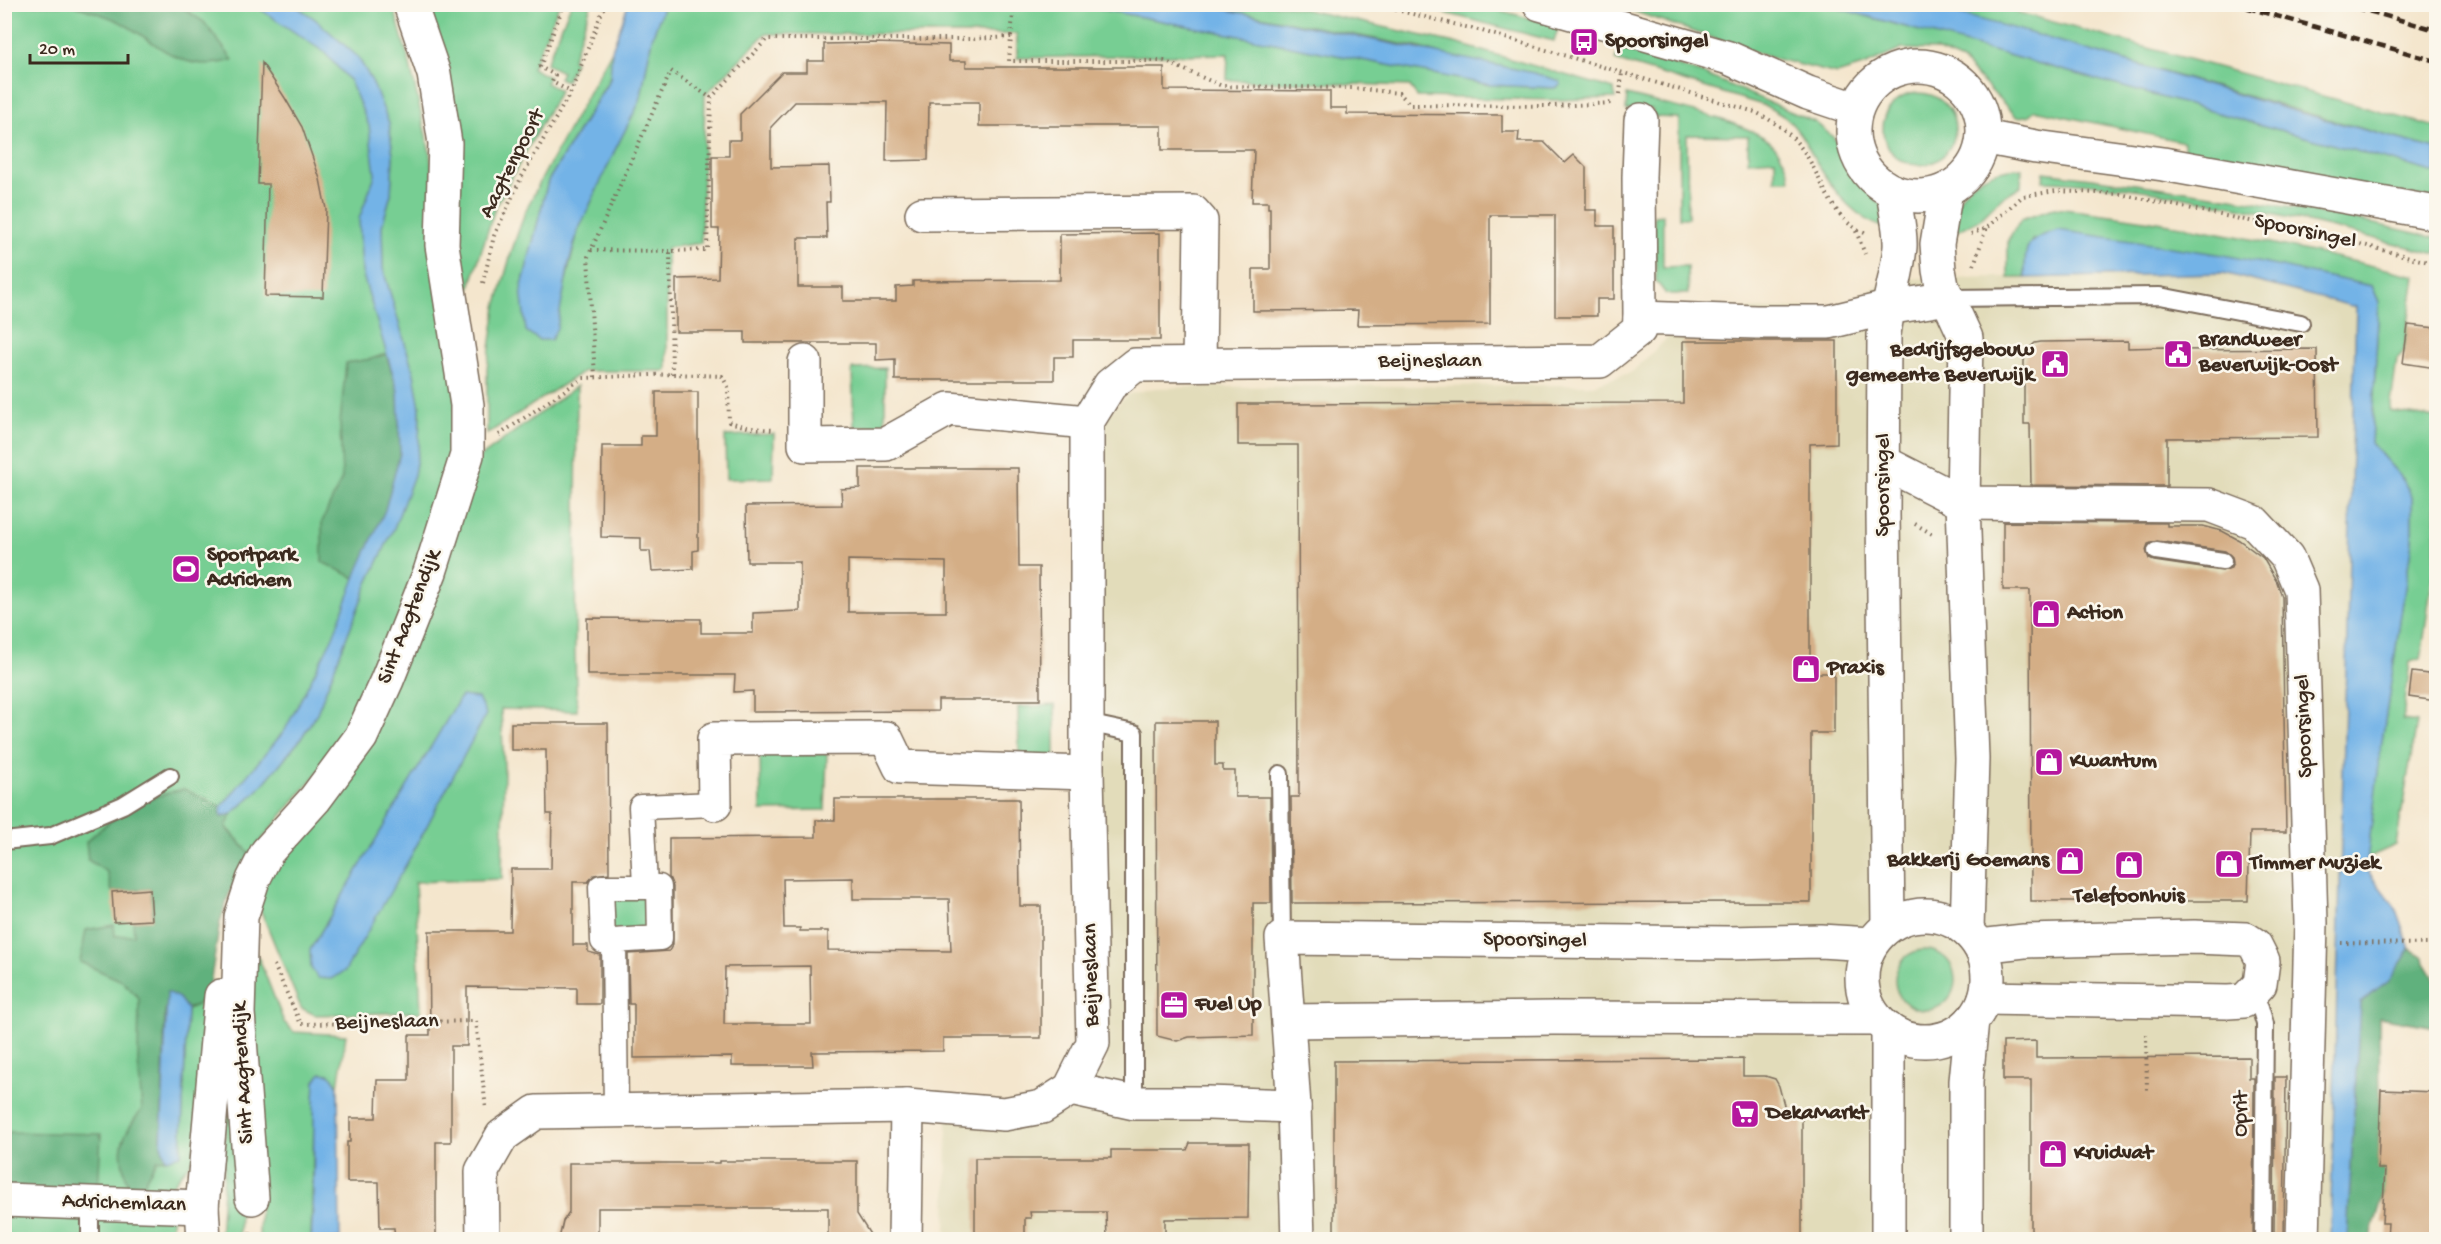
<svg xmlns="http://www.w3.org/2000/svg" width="2441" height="1244" font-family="'Gochi Hand',sans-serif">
	<rect width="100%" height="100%" fill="#fbf7ec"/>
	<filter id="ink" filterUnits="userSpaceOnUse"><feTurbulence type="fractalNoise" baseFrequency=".0167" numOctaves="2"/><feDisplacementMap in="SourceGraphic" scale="12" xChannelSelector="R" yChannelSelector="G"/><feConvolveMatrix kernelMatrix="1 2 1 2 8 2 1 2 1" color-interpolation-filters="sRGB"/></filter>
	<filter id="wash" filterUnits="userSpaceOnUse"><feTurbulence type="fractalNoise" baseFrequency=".008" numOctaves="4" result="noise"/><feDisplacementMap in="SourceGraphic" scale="24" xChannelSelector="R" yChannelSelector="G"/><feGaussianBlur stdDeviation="1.35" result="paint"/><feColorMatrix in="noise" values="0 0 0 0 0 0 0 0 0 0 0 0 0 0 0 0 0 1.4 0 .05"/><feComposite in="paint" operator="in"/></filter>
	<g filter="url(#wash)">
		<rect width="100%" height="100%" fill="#f4e6cd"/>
		<path fill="#e2dcba" d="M2223,273L2356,307L2330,1239L946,1240L947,1117L1010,1125L1070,1112L1106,1064L1096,772L1097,447L1110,412L1129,394L1155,388L1198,387L1593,385L1632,372L1694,312L1840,306L1892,279Z"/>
		<g fill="#77ce93" stroke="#597c58" stroke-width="1.5" fill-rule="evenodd">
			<path d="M571,4L591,5L572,60L575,62L566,81L559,78L562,72L546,64Z"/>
			<path d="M4,5H272L359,73L383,154L372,218L389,321L399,492L288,741L229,808L182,948L172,1149L181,1154L187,1009L197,1005L209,991L197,1154L172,1185V1234L179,1239H5Z"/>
			<path d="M289,5H393L410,65L430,153L456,382L453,460L400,617L342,743L250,854L226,826L232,814L258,790L300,740L317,713L367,585L394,528L414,474L419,444L420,408L414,374L383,269L382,226L391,194L393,156L389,123L335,38L315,19L297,7Z"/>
			<path d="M424,5H559L532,68L549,77L546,83L560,90L495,208L463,309Z"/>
			<path d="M664,5H1080L1490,85L1555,88L1421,48L1204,5H1285L1455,43L1614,89L1615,98L1556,100L1417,97L1410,86L1227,80L1228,54L1017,58V34H765L705,95L701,243L667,248V371H584L487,434V369L496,307L512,250L525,212L543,176L612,50L610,78L548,181L521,290L563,293L578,231L615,150L640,101L652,38Z"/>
			<path d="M1414,5H1479L1559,26L1554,41Z"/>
			<path d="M1615,5H1826L2436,173V200L2184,153V142L2035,110L2028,116L2017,117L1962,61L1936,50L1902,49L1866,65L1837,74L1769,57Z"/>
			<path d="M1924,5H1991L2436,127V149C2265,103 2095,50 1924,5Z"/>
			<path d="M1620,47L1706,75L1815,122L1834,138L1860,181L1882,206L1886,229C1855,217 1837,196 1820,168C1809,150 1802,132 1786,118C1780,114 1772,110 1766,106L1615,60Z"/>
			<circle cx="1919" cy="129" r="36"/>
			<path d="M1627,95C1667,106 1735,118 1768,140C1780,149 1788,166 1790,180H1775V159L1748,161V136L1687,135L1688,218H1679V118L1654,117L1652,109L1626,110Z"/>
			<path d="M2022,168L2021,186L2001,198L1980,219L1955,232C1955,226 1954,218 1955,212C1962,180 1993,169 2022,168Z"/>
			<path d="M2044,172C2176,189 2307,206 2436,238V254C2358,234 2281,214 2201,200C2149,190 2096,182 2043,181Z"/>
			<path d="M2054,208C2176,221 2295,247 2415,276L2404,351L2397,359L2390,411L2436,418V551L2421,659L2410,662L2403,720L2417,722L2396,845L2367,858L2381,748L2412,541V496L2401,477L2371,443L2379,302L2372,286L2033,239C2024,251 2025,263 2025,278H2008V240L2021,219Z"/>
			<path d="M1663,215V267L1687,266L1688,294H1666L1656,281L1654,216Z"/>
			<path d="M885,368V426L854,427L852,369Z"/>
			<path d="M577,386L575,656L577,711L501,709L504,768L502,879L415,882L421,1012L315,1015L301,1008L258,904L265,881L297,838L476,460ZM485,714L411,856L319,978Z"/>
			<path d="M774,434L773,478L726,479L725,436Z"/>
			<path d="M1055,705V757L1019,759L1018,707Z"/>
			<path d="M827,754L825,810L761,811L760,755Z"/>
			<path d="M607,891H654L653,934L608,936Z"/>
			<path d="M247,938L260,961L284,1022L294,1032L346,1035L338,1086L330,1074L315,1081L311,1239H259L260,1197Z"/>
			<circle cx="1925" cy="980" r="30"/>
			<path d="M227,1035L241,1184L239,1239L220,1240L224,1170Z"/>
		</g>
		<g fill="#61b17d" stroke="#4e6e4e" stroke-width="1.5">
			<path d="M72,5H178L204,22L233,60C182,74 165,48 124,24C109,15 89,11 72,5Z"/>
			<path d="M386,354L398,391L400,453L385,510L355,578L322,562V522L342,478L340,423L346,363L371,359Z"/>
			<path d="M184,789L221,807V817L232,814L226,827L250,854L230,891L220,922L209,991L197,1005L187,1009L179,998L165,1010L161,1145L166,1159L157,1160L146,1178L144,1193L131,1194C118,1152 115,1145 142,1109L138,1061L139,998L122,981L80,962L86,930L114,925L115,936L134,935L133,921L152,919L150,889L112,892L107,872L88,860L86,842C113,815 148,796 184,789Z"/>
			<path d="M2410,949L2424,957L2425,963L2436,981V1027L2379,1017L2380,1121L2378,1169L2391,1170L2370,1239L2347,1240L2360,1002L2389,981Z"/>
			<path d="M5,1132L101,1134L98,1192L5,1190Z"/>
		</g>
		<g fill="#73b3e7" stroke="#576e82" stroke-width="1.5">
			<path d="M254,5H289L297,7L315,19L358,57L372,81L389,123L393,156L391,194L382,226L383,269L414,374L420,408L419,444L414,475L394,528L367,585L317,713L300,740L258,790L232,814L221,817V807L285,730L333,637L358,570L385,510L400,453L398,391L362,272L359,219L375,175L369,126L350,81L324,52Z"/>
			<path d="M628,5H664L652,38L640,101L615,150L578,231L569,263L557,328L551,340H539L526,331L521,290L548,181L610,79L612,50Z"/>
			<path d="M1080,5H1204L1534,73L1560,81L1561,85L1555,88L1490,85Z"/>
			<path d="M1826,5H1924L2020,30L2294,111L2436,149V173Z"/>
			<path d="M2058,230L2224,255L2372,286L2379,302L2371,443L2401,477L2412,496V541L2381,748L2366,869L2395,907L2410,949L2389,981L2360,1003L2347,1239H2330L2356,307L2223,273L2025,278C2025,243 2025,241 2058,230Z"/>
			<path d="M461,696L478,698L486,714L411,856L345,971L331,979L318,978L311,968L310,950Z"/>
			<path d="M167,992L179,998L187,1009L181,1155L166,1159L161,1145Z"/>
			<path d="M321,1073L330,1074L338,1086L340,1239H311L313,1208L314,1101L315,1081Z"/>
		</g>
		<g id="blocks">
			<g fill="#d4ae86" fill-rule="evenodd">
				<path d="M872,43L949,45V61H966V67H1164V90L1330,91V108H1347V114L1502,115V132H1519L1518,142H1544L1565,163L1574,155L1586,167V210H1597V226H1614V299H1597V316H1555V215H1490V324L1357,325L1358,310L1253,311V269H1270V208H1268V202H1252L1254,150H1162V126H979V102H929L928,160L886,161L887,102H795L771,127V167L829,166L830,202H826L827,238H798V287H843V301H896V287L913,286V281L1060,280V234L1160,233V340H1073V357H1054V380H895V359L876,360V343H745V332H676V279L718,278L719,229H712V156H729V140H740V114L782,72H807V61H824V44Z"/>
				<path d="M262,63L285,98L302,127L320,179L326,209L323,297L265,296L268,184H258Z"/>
				<path d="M2408,325L2436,328V368L2403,363Z"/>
				<path d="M1683,341H1837V443L1810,444V673H1834V733H1811V902L1292,903L1291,797H1299L1298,445H1238V404L1683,403Z"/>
				<path d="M2128,341V348L2166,347V350L2317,349L2318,437L2167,438V486L2031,485L2030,424H2024V361L2027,350L2035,343L2041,342Z"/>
				<path d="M656,392H698V550L693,551V569L652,571L650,551H641V538L601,537L602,446H641V436H656Z"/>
				<path d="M860,468H1018L1019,567H1039L1040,700H938V711L753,712V691L734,692L735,675H587V618L701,619V633H753V613L800,611V562H747L746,506L842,505L841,489L860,488ZM848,560L946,562V612H848Z"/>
				<path d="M2003,522L2167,523V526H2203L2222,531L2239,540L2263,558L2277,582L2282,597L2286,832H2250L2248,901H2031L2030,590H2003ZM2157,541L2225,551L2232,557L2233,563L2231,568L2222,571L2154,561L2149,559L2146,550L2148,544Z"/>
				<path d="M2412,672L2436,675V701L2409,697Z"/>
				<path d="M1156,721H1215V765H1223V771H1235V797H1270L1271,903H1253V1035L1189,1037L1177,1041L1157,1036Z"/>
				<path d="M511,723H608L609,873L594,875L588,882H573V945H588V952L600,955V1004H577V988L467,987V1046H451V1142H436V1239H395L394,1228H380L379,1182H347V1142H350V1118H376L377,1080H409V1035H430L429,931H510L511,869H551L552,814H547L546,750H511Z"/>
				<path d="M835,799H1019L1020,906H1041V1038H943V1051L812,1052L813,1066H732V1057L634,1058V1004H629L628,954L669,951L673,944V887L669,877V838L816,837V820H835ZM853,878V899H949L951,951L828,950V931H800V928H784L783,879ZM810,966L811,1024H724L725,967Z"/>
				<path d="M150,889L152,920L114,922L112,892Z"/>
				<path d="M2036,1041V1058L2249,1057V1078H2254L2253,1239H2031V1080H2003V1042Z"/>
				<path d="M1743,1059V1076H1765L1775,1079L1779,1086L1785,1109H1802V1239H1334V1061Z"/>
				<path d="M2275,1077H2286L2284,1239H2274Z"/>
				<path d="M2381,1090L2436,1092V1239H2387L2388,1223H2382L2385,1169H2378Z"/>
				<path d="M1190,1143H1249L1248,1218L1165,1219V1239H1107L1106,1212H1030L1031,1218H1025V1239H975V1158H1111V1150H1187Z"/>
				<path d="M720,1161H857V1214L873,1239H828V1208H598V1239H559L563,1221L569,1212V1163H720Z"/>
			</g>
		</g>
	</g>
	<g filter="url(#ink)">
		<use href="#blocks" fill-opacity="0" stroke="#7c6c5b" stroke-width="1.5"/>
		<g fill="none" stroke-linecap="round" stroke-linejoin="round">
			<g stroke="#7c6c5b" stroke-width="20">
				<g id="service">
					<path d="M1948,298L2160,296L2301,323"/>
					<path d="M2156,551L2223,561"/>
					<path d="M1087,723L1134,733V1103"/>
					<path d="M1280,774L1282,938"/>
					<path d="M4,841L50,836L123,805L170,776"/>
					<path d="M2244,1001L2260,1007L2265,1024L2263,1240"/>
					<path d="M90,1204V1240"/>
				</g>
			</g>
			<g stroke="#7c6c5b" stroke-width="27">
				<g id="pedestrian">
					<path d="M645,885L641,807L715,804"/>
					<path d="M614,941L660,938L659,887H601L603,941H614L616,1111"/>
				</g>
			</g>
			<g stroke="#7c6c5b" stroke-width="36">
				<g id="minor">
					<path d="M1946,190L1937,244L1939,270L1942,286L1966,338L1963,503L1972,759L1967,929"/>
					<path d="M922,214L1193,212L1201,221L1199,364"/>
					<path d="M1640,318L1639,177L1641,120"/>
					<path d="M805,362V445L886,444L949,409L1087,422"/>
					<path d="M1885,463L1963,503L2209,505L2254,522L2287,557L2301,590L2311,923L2303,1240"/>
					<path d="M715,804L714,739L886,738L900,767L1087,773"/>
					<circle cx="1925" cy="978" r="63"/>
					<path d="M1888,926L1883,515L1884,335C1887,305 1897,278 1900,247C1901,229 1895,209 1893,191"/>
					<path d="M1980,946L2024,941L2194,937L2246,939L2255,945L2263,961L2260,984L2244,1001L2228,1002L1985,998"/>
					<path d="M1288,1021L1553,1018L1876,1019"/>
					<path d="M1888,1029V1240"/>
					<path d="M1070,1089L1134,1103H1208L1294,1106L1282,938L1729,943L1820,941L1871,944"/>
					<path d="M1294,1106L1298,1240"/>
					<path d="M252,1198L238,1013L241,917L253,880L267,852L315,799L361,737L387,680L430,572L467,455V405L442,245L445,143L434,74L410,4"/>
					<path d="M4,1200L202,1207"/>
					<path d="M204,1240L202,1207L221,996"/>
					<path d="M483,1240L482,1171L502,1136L536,1112L907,1106L1004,1114L1042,1107L1070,1089L1093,1043L1087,773V422L1110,385L1135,365L1600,361L1639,330L1640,318L1756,322H1829L1887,308L1948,298"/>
					<path d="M905,1240L907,1106"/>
					<path d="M1966,1240V1081L1972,1020"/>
				</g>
			</g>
			<g stroke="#7c6c5b" stroke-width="36">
				<g id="secondary">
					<path d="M1540,4L1729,58L1808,93L1856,109"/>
					<circle cx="1918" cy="131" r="65"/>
					<path d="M1983,137L2036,147L2163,164L2436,213"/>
				</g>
			</g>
			<g stroke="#7c6c5b" stroke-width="4" stroke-dasharray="1.5 4.5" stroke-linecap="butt">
				<path d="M564,4L540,67L555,75L552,82L571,92"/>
				<path d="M1372,4L1482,31L1755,112C1773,121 1789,131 1802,149C1823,177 1830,222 1868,234"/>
				<path d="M1011,37L1014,4"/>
				<path d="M1620,94L1622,72"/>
				<path d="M1856,231L1865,254"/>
				<path d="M1971,234L1986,228L2023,196L2056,191L2120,194L2360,244L2436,264"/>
				<path d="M591,250L670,251"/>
				<path d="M1974,265L1986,228"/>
				<path d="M483,283L494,236L521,178L571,92L605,4"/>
				<path d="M672,374L670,251L707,250L711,98L767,39H974L1011,37L1009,61H1164L1222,86L1352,88L1399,93L1411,105L1553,106L1613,103"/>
				<path d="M595,377L588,257L671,71L711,98"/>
				<path d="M499,435L583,378L672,374L722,376L728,387L729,422L751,428L774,430"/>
				<path d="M1915,524L1932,534"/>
				<path d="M2341,943L2436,944"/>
				<path d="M274,965L301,1024L476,1021L486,1109"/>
				<path d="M2146,1034L2147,1091"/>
				<path d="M250,1240V1229"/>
			</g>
			<use href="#service" stroke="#fff" stroke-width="16"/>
			<use href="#pedestrian" stroke="#fff" stroke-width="24"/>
			<use href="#minor" stroke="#fff" stroke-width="33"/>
			<use href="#secondary" stroke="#fff" stroke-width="33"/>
			<g stroke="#3b2a1e" stroke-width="4.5" stroke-dasharray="9 4.5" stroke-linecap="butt">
				<path d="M2234,4L2436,61"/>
				<path d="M2343,4L2436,30"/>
			</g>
		</g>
	</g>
	<defs>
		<g id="bus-square" transform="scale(1.5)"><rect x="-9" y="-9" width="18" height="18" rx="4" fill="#b5179e" stroke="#fbf7ec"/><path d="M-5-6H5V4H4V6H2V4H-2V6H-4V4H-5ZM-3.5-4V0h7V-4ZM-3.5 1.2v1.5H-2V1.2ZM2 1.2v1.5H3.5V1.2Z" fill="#fff"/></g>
		<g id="civic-square" transform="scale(1.5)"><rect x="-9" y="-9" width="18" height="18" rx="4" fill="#b5179e" stroke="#fbf7ec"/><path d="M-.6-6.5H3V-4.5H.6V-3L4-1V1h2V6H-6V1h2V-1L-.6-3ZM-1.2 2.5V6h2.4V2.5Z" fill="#fff"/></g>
		<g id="stadium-square" transform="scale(1.5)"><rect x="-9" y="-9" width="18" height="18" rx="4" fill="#b5179e" stroke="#fbf7ec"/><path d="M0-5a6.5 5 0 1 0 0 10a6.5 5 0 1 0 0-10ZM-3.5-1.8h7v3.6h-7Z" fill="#fff"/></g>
		<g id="shop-square" transform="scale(1.5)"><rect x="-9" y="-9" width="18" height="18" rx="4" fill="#b5179e" stroke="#fbf7ec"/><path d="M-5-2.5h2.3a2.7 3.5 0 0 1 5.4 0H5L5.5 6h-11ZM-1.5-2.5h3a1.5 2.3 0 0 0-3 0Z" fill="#fff"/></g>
		<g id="office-square" transform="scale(1.5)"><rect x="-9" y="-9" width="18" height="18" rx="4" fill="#b5179e" stroke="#fbf7ec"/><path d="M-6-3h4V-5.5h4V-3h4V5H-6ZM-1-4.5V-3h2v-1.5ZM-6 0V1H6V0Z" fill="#fff"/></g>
		<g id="supermarket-square" transform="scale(1.5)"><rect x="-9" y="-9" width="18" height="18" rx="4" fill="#b5179e" stroke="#fbf7ec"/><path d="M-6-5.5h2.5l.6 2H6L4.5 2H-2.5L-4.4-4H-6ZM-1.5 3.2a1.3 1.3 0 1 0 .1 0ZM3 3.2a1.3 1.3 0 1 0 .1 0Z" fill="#fff"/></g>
	</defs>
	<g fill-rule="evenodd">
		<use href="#bus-square" x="1584" y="42"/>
		<use href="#civic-square" x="2178" y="354"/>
		<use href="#civic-square" x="2055" y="364"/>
		<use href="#stadium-square" x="186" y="569"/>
		<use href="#shop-square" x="2046" y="614"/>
		<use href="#shop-square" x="1806" y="669"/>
		<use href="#shop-square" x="2049" y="762"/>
		<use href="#shop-square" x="2070" y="861"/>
		<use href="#shop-square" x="2229" y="864"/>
		<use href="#shop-square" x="2129" y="865"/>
		<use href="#office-square" x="1174" y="1005"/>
		<use href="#supermarket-square" x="1745" y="1114"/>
		<use href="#shop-square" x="2053" y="1154"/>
	</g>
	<g text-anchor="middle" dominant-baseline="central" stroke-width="5" stroke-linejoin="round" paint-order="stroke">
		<g font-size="22" font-weight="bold" fill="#3b2a1e" stroke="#fbf7ec" text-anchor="start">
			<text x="1605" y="42">Spoorsingel</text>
			<text x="2199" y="341">Brandweer<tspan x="2199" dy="25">Beverwijk-Oost</tspan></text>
			<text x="2034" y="351" text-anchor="end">Bedrijfsgebouw<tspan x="2034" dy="25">gemeente Beverwijk</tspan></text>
			<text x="207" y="556">Sportpark<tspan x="207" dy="25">Adrichem</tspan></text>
			<text x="2067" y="614">Action</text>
			<text x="1827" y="669">Praxis</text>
			<text x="2070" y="762">Kwantum</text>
			<text x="2049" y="861" text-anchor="end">Bakkerij Goemans</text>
			<text x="2250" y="864">Timmer Muziek</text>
			<text x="2129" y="897" text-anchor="middle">Telefoonhuis</text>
			<text x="1195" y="1005">Fuel Up</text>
			<text x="1766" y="1114">DekaMarkt</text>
			<text x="2074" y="1154">Kruidvat</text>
		</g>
		<g font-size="22" fill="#3b2a1e" stroke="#fbf7ec">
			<text transform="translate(513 164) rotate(-63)">Aagtenpoort</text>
			<text transform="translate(2305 232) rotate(12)">Spoorsingel</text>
			<text x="1430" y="362">Beijneslaan</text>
			<text transform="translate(1884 485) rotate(-90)">Spoorsingel</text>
			<text transform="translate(410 617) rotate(-69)">Sint Aagtendijk</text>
			<text transform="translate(2305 726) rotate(-92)">Spoorsingel</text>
			<text transform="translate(1535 941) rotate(1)">Spoorsingel</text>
			<text transform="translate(1092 975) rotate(-91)">Beijneslaan</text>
			<text transform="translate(387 1023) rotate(-1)">Beijneslaan</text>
			<text transform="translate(244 1073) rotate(-93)">Sint Aagtendijk</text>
			<text transform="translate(2242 1114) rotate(-89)">Oprit</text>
			<text transform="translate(124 1204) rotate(2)">Adrichemlaan</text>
		</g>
	</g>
	<rect width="2441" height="1244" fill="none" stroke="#fbf7ec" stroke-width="24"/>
	<path d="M30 54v9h98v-9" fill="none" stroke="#3b2a1e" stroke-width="3"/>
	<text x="39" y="54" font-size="18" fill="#3b2a1e" stroke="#fbf7ec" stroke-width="4.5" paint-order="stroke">20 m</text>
</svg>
